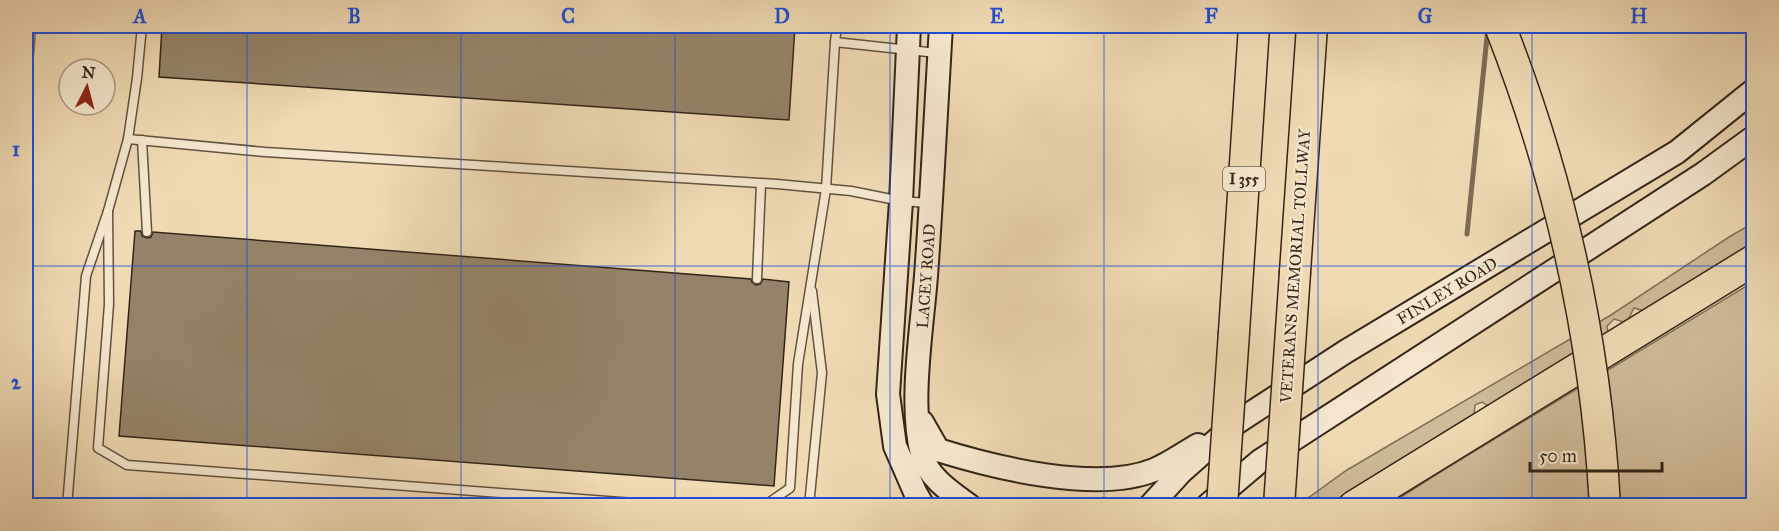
<svg xmlns="http://www.w3.org/2000/svg" width="1779" height="531" font-family="'IM FELL Great Primer',serif">
	<rect width="100%" height="100%" fill="#efdab4"/>
	<filter id="stains"><feTurbulence type="fractalNoise" baseFrequency=".00333" numOctaves="4"/><feColorMatrix values="0 0 0 0 .2 0 0 0 0 .09 0 0 0 0 .02 0 0 0 .5 -.17"/></filter>
	<radialGradient id="worn" r=".72"><stop offset=".6" stop-color="#630" stop-opacity="0"/><stop offset="1" stop-color="#630" stop-opacity=".3"/></radialGradient>
	<g fill="#cfbb99" stroke="#817058" stroke-width="1.5">
		<path d="M26,26H36L26,143Z"/>
		<path d="M1753,223V244L1644,311L1634,308L1628,320L1624,322L1614,319L1607,326L1608,333L1488,406L1482,402L1475,405L1474,414L1328,505L1297,506L1347,470L1611,315L1729,237Z"/>
		<path d="M1753,282V505L1387,506L1437,474Z"/>
	</g>
	<g fill="none" stroke-linecap="round" stroke-linejoin="round">
		<path stroke="#7d6c55" stroke-width="5" d="M1467,234L1488,27"/>
	</g>
	<g fill="#958369" stroke="#332517" stroke-width="1.5">
		<path d="M162,26H795L789,120L159,77Z"/>
		<path d="M135,231H141L142,236L147,238L151,237L153,232L751,279L752,282L756,285L760,284L763,279L789,282L774,486L119,436Z"/>
	</g>
	<g fill="none" stroke-linecap="round" stroke-linejoin="round">
		<g stroke="#62523e" stroke-width="11">
			<g id="service">
				<path d="M142,26L137,78L128,139L265,152L777,184L851,191L901,201L928,203"/>
				<path d="M837,26L835,42L937,53"/>
				<path d="M142,140L147,232"/>
				<path d="M108,211L109,304L98,448L127,465L674,506"/>
				<path d="M757,279L761,184"/>
				<path d="M67,506L86,276L108,211L128,139"/>
				<path d="M764,506L790,488L798,364L826,189L835,42"/>
				<path d="M809,506L822,373L812,291"/>
			</g>
		</g>
		<g stroke="#332517" stroke-width="26">
			<g id="secondary">
				<path d="M909,26L901,201L888,394L895,446L915,492L923,506"/>
				<path d="M941,26C936,109 932,193 926,276C922,328 909,405 922,454C927,477 952,493 970,506"/>
				<path d="M922,422L938,450C996,468 1097,493 1154,470C1169,464 1184,453 1198,445"/>
				<path d="M1150,506L1181,472L1236,423L1345,352L1677,152L1754,90"/>
				<path d="M1207,506L1260,461L1703,174L1754,137"/>
			</g>
		</g>
		<g stroke="#332517" stroke-width="33">
			<g id="motorway">
				<path d="M1295,272L1312,26"/>
				<path d="M1234,332L1254,26"/>
				<path d="M1354,506L1754,260"/>
			</g>
		</g>
		<use href="#service" stroke="#f5e7ce" stroke-width="8"/>
		<use href="#secondary" stroke="#f5e7ce" stroke-width="22"/>
		<use href="#motorway" stroke="#efdab4" stroke-width="30"/>
		<g stroke="#332517" stroke-width="33" stroke-linecap="butt">
			<g id="motorway-bridge">
				<path d="M1500,26C1560,179 1596,341 1605,506"/>
				<path d="M1222,506L1234,332"/>
				<path d="M1279,506L1295,272"/>
			</g>
		</g>
		<use href="#motorway-bridge" stroke="#efdab4" stroke-width="30"/>
	</g>
	<path fill="none" stroke="#1d4ed8" stroke-width="1.5" stroke-opacity="0.55" d="M247,26V506M461,26V506M675,26V506M890,26V506M1104,26V506M1318,26V506M1532,26V506M26,266H1754"/>
	<g text-anchor="middle" dominant-baseline="central" stroke-width="4.5" stroke-linejoin="round" paint-order="stroke">
		<rect fill="#f5e7ce" stroke="#6d5f4e" stroke-width="1.5" x="1223" y="167" width="42" height="24" rx="4.5"/>
		<g font-size="15" font-weight="bold" fill="#332517">
			<text x="1244" y="179">I 355</text>
		</g>
		<g font-size="16" fill="#332517" stroke="#f5e7ce">
			<text transform="translate(1295 266) rotate(-86)">VETERANS MEMORIAL TOLLWAY</text>
			<text transform="translate(926 276) rotate(-86)">LACEY ROAD</text>
			<text transform="translate(1447 291) rotate(-31)">FINLEY ROAD</text>
		</g>
	</g>
	<rect width="1779" height="531" fill="none" stroke="#efdab4" stroke-width="66"/>
	<g transform="translate(87 87) rotate(6)"><circle r="28" fill="#f5e7ce" stroke="#a79985" stroke-width="1.5"/>
	<path d="M0-4.5L10 22L0 15L-10 22Z" fill="#8f2418"/>
	<text y="-9" font-size="16" font-weight="bold" text-anchor="middle" fill="#332517">N</text>
	</g>
	<path d="M1530 462v9h132v-9" fill="none" stroke="#332517" stroke-width="3"/>
	<text x="1539" y="462" font-size="18" fill="#332517" stroke="#f5e7ce" stroke-width="4.5" paint-order="stroke">50 m</text>
	<rect x="33" y="33" width="1713" height="465" fill="none" stroke="#1d4ed8" stroke-width="2"/>
	<g font-size="20" text-anchor="middle" font-weight="bold" fill="#1d4ed8">
		<text x="140" y="23">A</text>
		<text x="354" y="23">B</text>
		<text x="568" y="23">C</text>
		<text x="782" y="23">D</text>
		<text x="997" y="23">E</text>
		<text x="1211" y="23">F</text>
		<text x="1425" y="23">G</text>
		<text x="1639" y="23">H</text>
		<text x="16" y="156">1</text>
		<text x="16" y="389">2</text>
	</g>
	<rect width="100%" height="100%" filter="url(#stains)"/>
	<rect width="100%" height="100%" fill="url(#worn)"/>
</svg>
